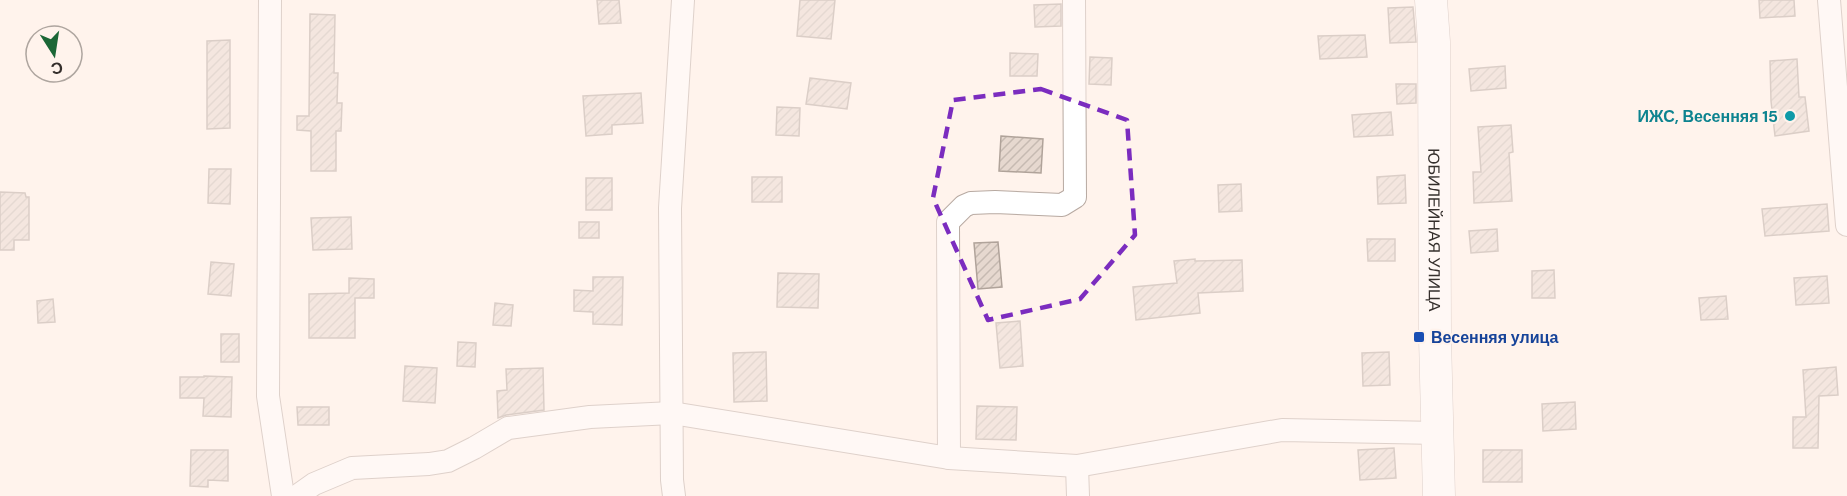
<svg xmlns="http://www.w3.org/2000/svg" width="1847" height="496" font-family="'DM Sans',sans-serif">
	<defs>
		<pattern id="building-hatch" width="6" height="6" patternUnits="userSpaceOnUse" patternTransform="scale(1.5)"><rect width="6" height="6" fill="#e6d8cf"/><path d="M-1 1l2-2M0 6l6-6M5 7l2-2" fill="none" stroke="#c6bab2"/></pattern>
	</defs>
	<rect width="100%" height="100%" fill="#fff3ec"/>
	<g fill="url(#building-hatch)" stroke="#b0a39a" stroke-width="1.5">
		<path d="M597,0H619L621,23L599,24Z"/>
		<path d="M800,0H835L831,39L797,36Z"/>
		<path d="M1759,0H1794L1795,16L1760,18Z"/>
		<path d="M1061,4V26L1035,27L1034,5Z"/>
		<path d="M1413,7L1416,42L1390,43L1388,8Z"/>
		<path d="M310,14L335,15L334,73H338L337,103H342L341,131H336V171H311V131L297,130V116H309Z"/>
		<path d="M1365,35L1367,57L1320,59L1318,36Z"/>
		<path d="M230,40V128L207,129V41Z"/>
		<path d="M1010,53L1038,54L1037,76H1010Z"/>
		<path d="M1090,57L1112,58L1111,85L1089,84Z"/>
		<path d="M1797,59L1799,97H1805L1809,131L1775,136L1771,101L1770,61Z"/>
		<path d="M1505,66L1506,88L1471,91L1469,69Z"/>
		<path d="M810,78L851,83L847,109L806,104Z"/>
		<path d="M1396,84H1416V103L1397,104Z"/>
		<path d="M641,93L643,123L612,125V134L586,136L583,96Z"/>
		<path d="M777,107L800,108L799,136L776,135Z"/>
		<path d="M1391,112L1393,135L1354,137L1352,115Z"/>
		<path d="M1511,125L1513,152L1509,153L1512,201L1474,203L1473,172H1481L1478,127Z"/>
		<path d="M1001,136L1043,139L1041,173L999,171Z"/>
		<path d="M209,169H231L230,204L208,203Z"/>
		<path d="M1405,175L1406,203L1378,204L1377,177Z"/>
		<rect x="752" y="177" width="30" height="25"/>
		<rect x="586" y="178" width="26" height="32"/>
		<path d="M1241,184L1242,211L1219,212L1218,185Z"/>
		<path d="M0,192L25,193L26,197H29V240H14V250H0Z"/>
		<path d="M1827,204L1829,231L1765,236L1762,209Z"/>
		<path d="M351,217L352,249L313,250L311,218Z"/>
		<rect x="579" y="222" width="20" height="16"/>
		<path d="M1497,229L1498,251L1471,253L1469,231Z"/>
		<path d="M1367,239H1395V261H1368Z"/>
		<path d="M998,242L1002,287L978,289L974,243Z"/>
		<path d="M1195,259V261L1242,260L1243,291L1198,293L1200,313L1136,320L1133,287L1177,283L1174,261Z"/>
		<path d="M211,262L234,264L231,296L208,294Z"/>
		<path d="M1554,270L1555,298H1532V271Z"/>
		<path d="M778,273L819,274L818,308L777,307Z"/>
		<path d="M1827,276L1829,303L1796,305L1794,278Z"/>
		<path d="M593,277H623L622,325L593,324V312L574,311V290L593,291Z"/>
		<path d="M349,278L374,279V298H355V338H309V294L349,293Z"/>
		<path d="M1726,296L1728,319L1701,320L1699,298Z"/>
		<path d="M53,299L55,322L38,323L37,301Z"/>
		<path d="M495,303L513,305L511,326L493,325Z"/>
		<path d="M1020,321L1023,366L1000,368L996,323Z"/>
		<rect x="221" y="334" width="18" height="28"/>
		<path d="M458,342L476,343L475,367L457,366Z"/>
		<path d="M766,352L767,401L734,402L733,353Z"/>
		<path d="M1389,352L1390,385L1363,386L1362,353Z"/>
		<path d="M405,366L437,368L435,403L403,401Z"/>
		<path d="M1836,367L1838,395L1819,396L1818,448H1793V417H1806L1803,370Z"/>
		<path d="M543,368L544,410L506,415L498,418L497,391L507,390L506,369Z"/>
		<path d="M204,376L232,377L231,417L203,416L204,398H180V377H204Z"/>
		<path d="M1575,402L1576,429L1543,431L1542,404Z"/>
		<path d="M977,406L1017,407L1016,440L976,439Z"/>
		<path d="M297,407H329V425H298Z"/>
		<path d="M1394,448L1396,478L1360,480L1358,450Z"/>
		<path d="M191,450H228V481L208,480V487L190,486Z"/>
		<rect x="1483" y="450" width="39" height="32"/>
	</g>
	<g fill="none" stroke-linecap="round" stroke-linejoin="round">
		<g stroke="#b7a9a1" stroke-width="24">
			<g id="street">
				<path d="M270,0L268,396L283,496"/>
				<path d="M1829,0L1847,225"/>
				<path d="M949,458L948,222L964,206L971,203L995,202L1062,205L1075,197L1074,0"/>
				<path d="M1077,466L1078,496"/>
				<path d="M297,496L314,484L352,468L429,464L448,461L474,448L508,428L590,417L672,413L949,458L1077,466L1282,430L1438,433"/>
				<path d="M674,496L672,480L670,208L683,0"/>
			</g>
		</g>
		<g stroke="#b7a9a1" stroke-width="33">
			<g id="secondary">
				<path id="s1" d="M1431,0L1434,42L1435,338L1439,496"/>
			</g>
		</g>
		<use href="#street" stroke="#fff" stroke-width="22"/>
		<use href="#secondary" stroke="#fff" stroke-width="32"/>
	</g>
	<path d="M0 0H1847V496H0ZM1041,89L1127,120L1135,235L1080,299L988,320L933,198L953,100Z" fill="#fff3ec" fill-opacity=".55" fill-rule="evenodd"/>
	<path fill="none" stroke="#7b2cbf" stroke-width="4.5" stroke-dasharray="12 8" stroke-linejoin="round" d="M1041,89L1127,120L1135,235L1080,299L988,320L933,198L953,100Z"/>
	<circle fill="#0f9aa8" stroke="#fff3ec" stroke-width="2" cx="1790" cy="116" r="6"/>
	<rect fill="#1a4fb4" stroke="#fff3ec" stroke-width="2" x="1413" y="331" width="12" height="12" rx="3"/>
	<g text-anchor="middle" dominant-baseline="central" stroke-width="4.5" stroke-linejoin="round" paint-order="stroke">
		<g font-size="16" font-weight="bold" fill="#0d838f" stroke="#fff3ec" text-anchor="end">
			<text x="1778" y="116">ИЖС, Весенняя 15</text>
		</g>
		<g font-size="16" fill="#352f2c" stroke="#fff3ec">
			<text stroke="none"><textPath href="#s1" startOffset="230">ЮБИЛЕЙНАЯ УЛИЦА</textPath></text>
		</g>
		<g font-size="16" font-weight="bold" fill="#164399" stroke="#fff3ec" text-anchor="start">
			<text x="1431" y="337">Весенняя улица</text>
		</g>
	</g>
	<g transform="translate(54 54) rotate(168)"><circle r="28" fill="#fff3ec" stroke="#aea59f" stroke-width="1.5"/>
	<path d="M0-4.5L10 22L0 15L-10 22Z" fill="#1b6736"/>
	<text y="-9" font-size="16" font-weight="bold" text-anchor="middle" fill="#352f2c">С</text>
	</g>
</svg>
